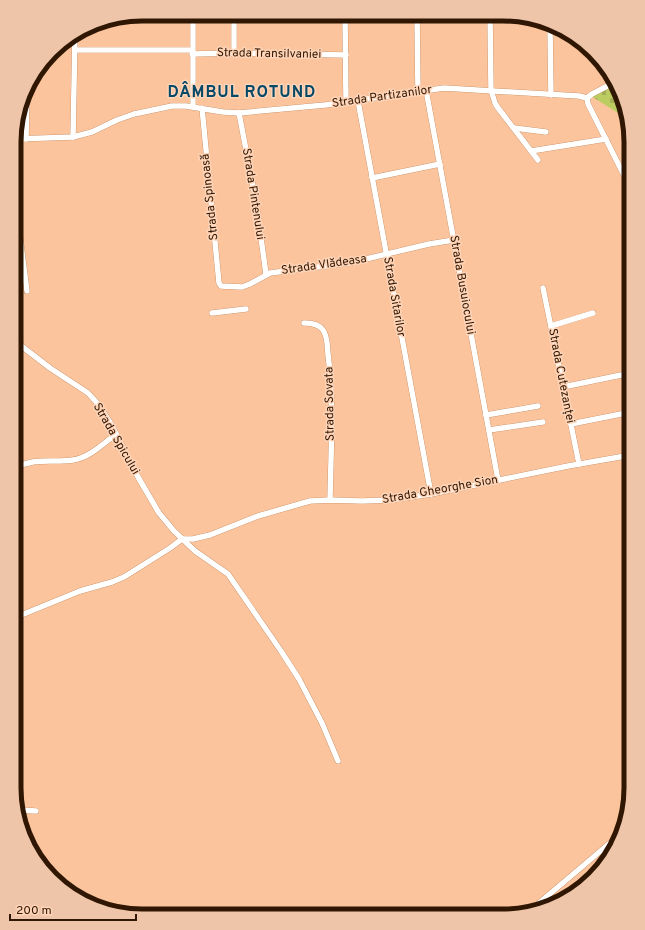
<svg xmlns="http://www.w3.org/2000/svg" width="645" height="930" font-family="Overpass,sans-serif">
	<defs>
		<pattern id="cemetery-stones" width="16" height="16" patternUnits="userSpaceOnUse"><rect width="16" height="16" fill="#bccc61"/><path d="M2 7V4a2 2 0 0 1 4 0v3zM10 15v-3a2 2 0 0 1 4 0v3z" fill="#a2ae53"/></pattern>
	</defs>
	<rect width="100%" height="100%" fill="#fbc49d"/>
	<path fill="url(#cemetery-stones)" d="M617,85H618L626,118L591,96Z"/>
	<g fill="none" stroke-linecap="round" stroke-linejoin="round">
		<g stroke="#b87848" stroke-width="6">
			<g id="minor">
				<path d="M234,14V53"/>
				<path d="M345,15L346,102"/>
				<path d="M417,15L418,92"/>
				<path d="M490,15L491,90L495,103L498,108L538,160"/>
				<path d="M550,28L551,95"/>
				<path d="M75,50H192"/>
				<path d="M192,54L234,53L346,55"/>
				<path d="M426,90L498,480"/>
				<path d="M587,98L588,104L631,189"/>
				<path d="M587,98L592,94L615,82"/>
				<path d="M358,101L431,494"/>
				<path d="M193,106V14"/>
				<path d="M202,108L219,283L221,286L242,287L250,284L270,273L349,263L429,244L454,240"/>
				<path d="M239,113L256,202L266,274"/>
				<path d="M514,128L546,132"/>
				<path d="M73,137L75,35"/>
				<path d="M15,139L73,137L92,132L117,120L134,114L172,106H186L223,112L239,113L325,105L444,88L579,96L587,98"/>
				<path d="M26,139L27,90"/>
				<path d="M531,151L606,139"/>
				<path d="M372,178L440,164"/>
				<path d="M15,199L27,291"/>
				<path d="M543,288L579,464"/>
				<path d="M212,313L246,309"/>
				<path d="M304,323C311,323 319,324 323,330C328,337 327,347 328,354C334,402 331,451 330,500"/>
				<path d="M551,326L593,313"/>
				<path d="M15,341L50,368L88,393L98,404L111,424L138,477L159,513L174,531L195,551L228,574L281,651L299,679L322,723L338,761"/>
				<path d="M563,387L631,373"/>
				<path d="M486,415L538,406"/>
				<path d="M571,424L631,412"/>
				<path d="M489,430L543,422"/>
				<path d="M15,468C36,457 51,463 73,460C89,458 104,443 116,434"/>
				<path d="M184,539H193L210,535L258,516L310,501L330,500L362,501L391,500L431,494L568,466L631,455"/>
				<path d="M14,618L80,591L112,582L124,577L170,548L182,539"/>
				<path d="M19,810L36,811"/>
				<path d="M532,909L617,837"/>
			</g>
		</g>
		<use href="#minor" stroke="#fff" stroke-width="5.5"/>
	</g>
	<g text-anchor="middle" dominant-baseline="central" stroke-width="3" stroke-linejoin="round" paint-order="stroke">
		<g font-size="12" fill="#301703" stroke="#ffd4b7">
			<text transform="translate(269 54) rotate(1)">Strada Transilvaniei</text>
			<text transform="translate(382 97) rotate(-8)">Strada Partizanilor</text>
			<text transform="translate(253 194) rotate(81)">Strada Pintenului</text>
			<text transform="translate(210 197) rotate(-96)">Strada Spinoasă</text>
			<text transform="translate(324 265) rotate(-8)">Strada Vlădeasa</text>
			<text transform="translate(462 285) rotate(80)">Strada Busuiocului</text>
			<text transform="translate(394 297) rotate(80)">Strada Sitarilor</text>
			<text transform="translate(561 376) rotate(79)">Strada Cutezanței</text>
			<text transform="translate(330 404) rotate(-91)">Strada Sovata</text>
			<text transform="translate(116 439) rotate(60)">Strada Spicului</text>
			<text transform="translate(440 490) rotate(-10)">Strada Gheorghe Sion</text>
		</g>
		<g font-size="16" font-weight="bold" letter-spacing="1" fill="#054867" stroke="#ffd4b7">
			<text x="242" y="93">DÂMBUL ROTUND</text>
		</g>
	</g>
	<path d="M0 0H645V930H0ZM142 21H503A121 121 0 0 1 624 142V788A121 121 0 0 1 503 909H142A121 121 0 0 1 21 788V142A121 121 0 0 1 142 21Z" fill="#eec5a9" fill-rule="evenodd"/>
	<path fill="none" stroke="#301703" stroke-width="5" d="M142 21H503A121 121 0 0 1 624 142V788A121 121 0 0 1 503 909H142A121 121 0 0 1 21 788V142A121 121 0 0 1 142 21Z"/>
	<path d="M10 914v6h126v-6" fill="none" stroke="#301703" stroke-width="2"/>
	<text x="16" y="914" font-size="12" fill="#301703" stroke="#ffd4b7" stroke-width="3" paint-order="stroke">200 m</text>
</svg>
